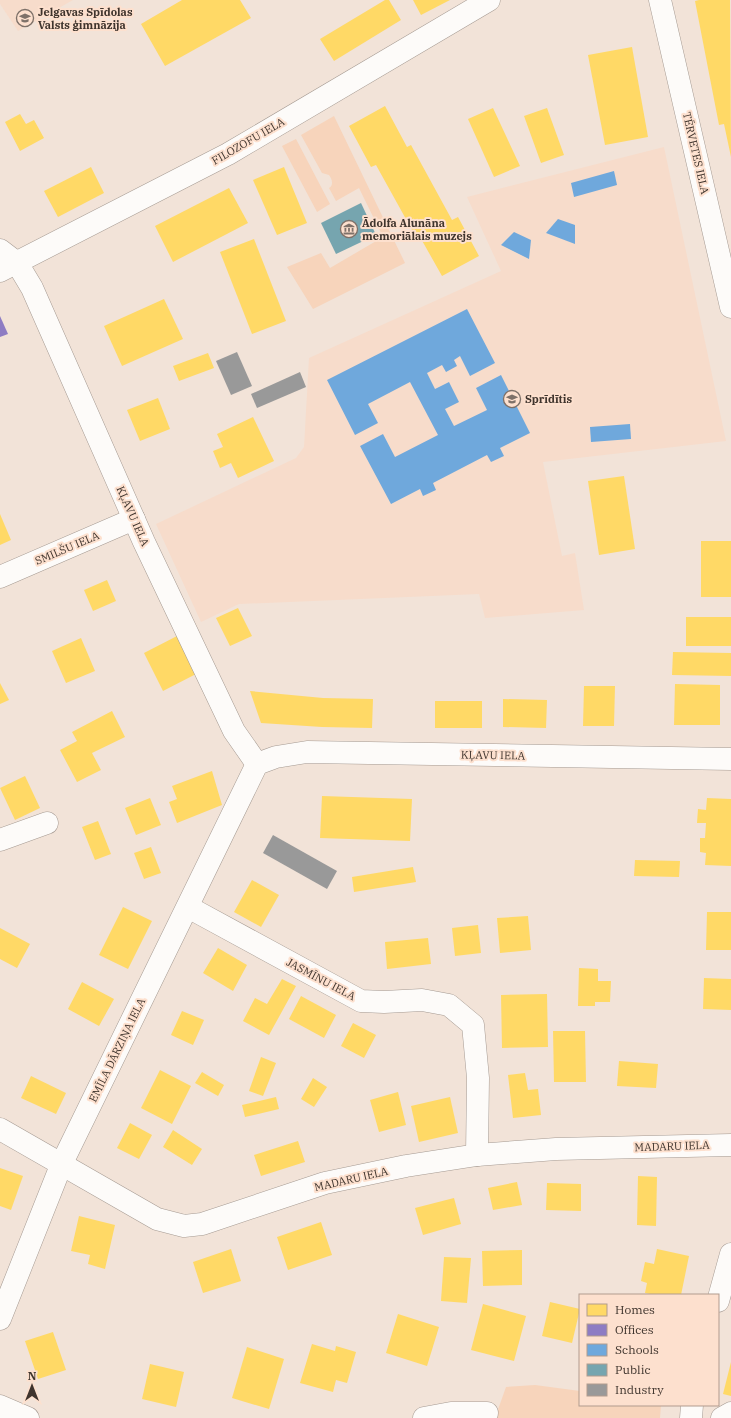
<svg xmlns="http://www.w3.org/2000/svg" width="731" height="1418" font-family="'IBM Plex Serif',serif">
	<rect width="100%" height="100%" fill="#f2e3d8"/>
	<g fill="#f7dccb">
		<path d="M0,0H73L18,31L0,4Z"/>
		<path d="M664,147L726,441L543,462L562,556L575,553L584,610L485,618L479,594L239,604L201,622L156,524L296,458L304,447L309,358L501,271L467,197Z"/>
	</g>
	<g fill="#f7d4bb">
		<path d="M334,116L405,263L313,309L287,267L321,253L330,268L383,237L359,188L336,201L329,188C334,185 332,179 329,175L322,173L301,135Z"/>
		<path d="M296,139L330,204L317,212L282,146Z"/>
		<path d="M535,1385L580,1391V1405H661L660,1418H495L506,1387Z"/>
	</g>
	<g fill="#ffd966">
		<path d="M182,0H240L251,18L165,66L141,24Z"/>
		<path d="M385,0H389L401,20L334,61L320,39Z"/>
		<path d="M413,0H450L421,15Z"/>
		<path d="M699,0H730L731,157L724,124L719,125L695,1Z"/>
		<path d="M632,47L648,137L605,145L588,55Z"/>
		<path d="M385,106L407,147L411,145L452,220L458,217L479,256L442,276L420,237L417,239L376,165L371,167L349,126Z"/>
		<path d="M493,108L520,166L494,177L468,119Z"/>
		<path d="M547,108L564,155L541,163L524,116Z"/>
		<path d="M20,114L26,124L34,120L44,138L20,151L5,122Z"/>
		<path d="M91,167L104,193L58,217L44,191Z"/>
		<path d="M284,167L307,223L277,235L253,180Z"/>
		<path d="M229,188L248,223L173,262L155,226Z"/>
		<path d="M254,239L286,321L252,334L220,252Z"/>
		<path d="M164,299L183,339L122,366L104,326Z"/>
		<path d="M208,353L214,368L179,381L173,366Z"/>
		<path d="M158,398L170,429L140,441L127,410Z"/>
		<path d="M253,417L274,461L238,478L231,463L220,468L213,451L223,447L217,434Z"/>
		<path d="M624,476L635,549L599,555L588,481Z"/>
		<path d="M0,514L11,540L0,545Z"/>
		<rect x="701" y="541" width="30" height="56"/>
		<path d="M107,580L116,601L93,611L84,590Z"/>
		<path d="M238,608L252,636L230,646L216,618Z"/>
		<rect x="686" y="617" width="45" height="29"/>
		<path d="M177,636L196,674L163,691L144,653Z"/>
		<path d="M81,638L95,671L66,683L52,651Z"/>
		<path d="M673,652L731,653V676L672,675Z"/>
		<path d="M0,683L9,700L0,704Z"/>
		<path d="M675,684L720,685V725H674Z"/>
		<path d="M584,686H615L614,726H583Z"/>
		<path d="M250,691L323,698L373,699L372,728L322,727L261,723Z"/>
		<path d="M503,699L547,700L546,728L503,727Z"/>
		<rect x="435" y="701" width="47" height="27"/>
		<path d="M112,711L125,737L92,753L101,770L77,782L60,750L77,741L72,732Z"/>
		<path d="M212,771L222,805L177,823L169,802L177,799L172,786Z"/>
		<path d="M25,776L40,808L15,820L0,788Z"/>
		<path d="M322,796L412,799L410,841L320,838Z"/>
		<path d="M150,798L161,825L136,835L125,808Z"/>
		<path d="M707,798L731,799V866L705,865L706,853L700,852V838H705L706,823H697L698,809L706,810Z"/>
		<path d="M98,821L111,854L95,860L82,827Z"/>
		<path d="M151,847L161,873L144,879L134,853Z"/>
		<path d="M635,860L680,861L679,877L634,876Z"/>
		<path d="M413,867L416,882L354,892L352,877Z"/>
		<path d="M252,880L279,895L261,927L234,912Z"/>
		<path d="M123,907L152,921L128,969L99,955Z"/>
		<path d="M707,912H731V950H706Z"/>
		<path d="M528,916L531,950L500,953L497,918Z"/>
		<path d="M478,925L481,953L455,956L452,928Z"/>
		<path d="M0,928L30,944L17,968L0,959Z"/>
		<path d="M428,938L431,964L387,969L385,942Z"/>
		<path d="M218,948L247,965L233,991L203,973Z"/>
		<path d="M579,968L598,969V981H611L610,1002H595V1006H578Z"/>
		<path d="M704,978L731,979V1010L703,1009Z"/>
		<path d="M282,979L296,986L269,1035L243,1021L255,998L267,1004Z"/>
		<path d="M82,982L114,999L99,1026L68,1009Z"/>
		<path d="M547,994L548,1047L502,1048L501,995Z"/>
		<path d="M301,996L336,1015L324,1038L289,1019Z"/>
		<path d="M182,1011L204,1020L193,1045L171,1035Z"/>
		<path d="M353,1023L376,1035L364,1058L341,1046Z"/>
		<path d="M553,1031H585L586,1082H554Z"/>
		<path d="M261,1057L276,1063L263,1096L249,1091Z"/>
		<path d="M619,1061L658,1064L656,1088L617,1086Z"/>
		<path d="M160,1070L191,1086L172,1124L141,1108Z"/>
		<path d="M202,1072L224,1085L218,1096L195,1083Z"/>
		<path d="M525,1073L528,1090L538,1089L541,1115L513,1118L508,1075Z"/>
		<path d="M31,1076L66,1093L56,1114L21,1098Z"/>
		<path d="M313,1078L327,1087L314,1107L301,1099Z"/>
		<path d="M398,1092L406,1125L379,1132L370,1100Z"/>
		<path d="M276,1097L279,1109L245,1117L242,1105Z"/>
		<path d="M450,1097L458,1133L419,1142L411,1106Z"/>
		<path d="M130,1123L152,1135L139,1159L117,1148Z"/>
		<path d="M173,1130L202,1149L192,1165L163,1147Z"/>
		<path d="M298,1141L305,1162L261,1176L254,1155Z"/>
		<path d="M0,1168L23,1176L11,1210L0,1206Z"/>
		<path d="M638,1176L657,1177L656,1226L637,1225Z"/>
		<path d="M517,1182L522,1205L493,1210L488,1188Z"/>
		<path d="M547,1183L581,1184V1211L546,1210Z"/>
		<path d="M454,1198L461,1224L423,1235L415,1208Z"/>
		<path d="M79,1216L115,1225L105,1269L88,1264L90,1255L71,1251Z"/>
		<path d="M321,1222L332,1255L288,1270L277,1237Z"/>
		<path d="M231,1249L241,1281L203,1293L193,1262Z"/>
		<path d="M657,1249L689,1256L681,1295H656L645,1293L647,1283L641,1281L645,1262L654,1264Z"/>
		<path d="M522,1250V1285L483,1286L482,1251Z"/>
		<path d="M444,1257L471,1258L467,1303L441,1301Z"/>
		<path d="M550,1302L580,1309L572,1343L542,1336Z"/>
		<path d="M483,1304L526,1316L514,1361L471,1350Z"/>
		<path d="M398,1314L439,1327L427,1366L386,1353Z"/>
		<path d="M53,1332L66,1370L38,1379L25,1341Z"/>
		<path d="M312,1344L335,1351L336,1346L356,1352L347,1383L336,1380L333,1392L300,1383Z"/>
		<path d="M247,1347L284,1359L269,1409L232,1398Z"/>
		<path d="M731,1362V1396L723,1394Z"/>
		<path d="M150,1364L184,1372L176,1407L142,1399Z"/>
	</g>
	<path fill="#8e7cc3" d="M0,316L8,334L0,337Z"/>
	<g fill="#6fa8dc">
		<path d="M614,171L617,185L574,197L571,183Z"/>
		<path d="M558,219L575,225V244L546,233Z"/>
		<path d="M514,232L531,240L529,259L501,245Z"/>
		<path d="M467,309L495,363L470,376L460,356L454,360L457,366L446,372L442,365L427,373L435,389L449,382L459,402L445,409L454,426L487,410L476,388L501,375L530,433L500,448L504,456L491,462L487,455L433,483L436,490L423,496L420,489L391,504L360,446L383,434L395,457L438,435L410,382L368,404L378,423L355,435L327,380Z"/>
		<path d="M630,424L631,439L591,442L590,427Z"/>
	</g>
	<path fill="#76a5af" d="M361,203L376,235L336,254L321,223Z"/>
	<g fill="#999">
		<path d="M237,352L252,386L231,395L216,361Z"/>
		<path d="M300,372L306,387L257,408L251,394Z"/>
		<path d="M273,835L337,871L327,889L263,853Z"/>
	</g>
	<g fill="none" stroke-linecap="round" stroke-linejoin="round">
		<g stroke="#a59a92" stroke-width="23">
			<g id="minor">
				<path d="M0,250L17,263L32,288L144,542L234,731L257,764"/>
				<path d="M0,577L134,519"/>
				<path d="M0,840L47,823"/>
				<path d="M188,907L361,1001L384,1002L422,1000L449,1005L473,1025L478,1078L477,1155"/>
				<path d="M0,1129L157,1219L184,1226L202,1224L325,1183L406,1166L477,1155L556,1149L731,1145"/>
				<path d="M0,1319L62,1163L257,764L276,757L307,752L731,759"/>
				<path d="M0,1406L28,1418"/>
				<path d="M424,1418L451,1413H487"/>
				<path d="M722,1418L731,1413"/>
			</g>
		</g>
		<g stroke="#a59a92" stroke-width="23">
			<path id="tertiary" d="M0,271L228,154L489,0"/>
		</g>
		<g stroke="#a59a92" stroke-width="23">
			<g id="secondary">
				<path d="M660,0L731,307"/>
				<path d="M718,1301L731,1254"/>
				<path d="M691,1418L692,1405"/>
			</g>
		</g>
		<use href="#minor" stroke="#fdfbf9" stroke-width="22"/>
		<use href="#tertiary" stroke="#fdfbf9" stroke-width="22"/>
		<use href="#secondary" stroke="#fdfbf9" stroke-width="22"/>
	</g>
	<defs>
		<g id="school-ring" transform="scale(0.9)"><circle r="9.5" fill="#fde0ce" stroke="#7e7169" stroke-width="1.5"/><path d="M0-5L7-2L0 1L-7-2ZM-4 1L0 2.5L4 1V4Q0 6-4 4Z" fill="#7e7169"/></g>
		<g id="museum-ring" transform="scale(0.9)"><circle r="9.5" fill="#fde0ce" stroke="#7e7169" stroke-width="1.5"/><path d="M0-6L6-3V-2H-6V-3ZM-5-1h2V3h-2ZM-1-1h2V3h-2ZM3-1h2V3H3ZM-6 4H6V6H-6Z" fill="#7e7169"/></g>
	</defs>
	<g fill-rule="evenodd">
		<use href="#school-ring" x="25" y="18"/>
		<use href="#museum-ring" x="349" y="229"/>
		<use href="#school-ring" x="512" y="399"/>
	</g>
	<g text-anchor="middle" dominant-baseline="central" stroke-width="4" stroke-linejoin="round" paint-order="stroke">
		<g font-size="11" font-weight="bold" fill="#3f342d" stroke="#fde0ce" text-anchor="start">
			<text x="38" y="12">Jelgavas Spīdolas<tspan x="38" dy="13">Valsts ģimnāzija</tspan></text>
			<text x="362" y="223">Ādolfa Alunāna<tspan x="362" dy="13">memoriālais muzejs</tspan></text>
			<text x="525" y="399">Sprīdītis</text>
		</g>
		<g font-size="11" fill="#3f342d" stroke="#fde0ce">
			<text transform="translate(248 141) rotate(-30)">FILOZOFU IELA</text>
			<text transform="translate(696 153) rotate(77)">TĒRVETES IELA</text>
			<text transform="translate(133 516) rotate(66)">KĻAVU IELA</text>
			<text transform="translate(67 548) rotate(-23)">SMILŠU IELA</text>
			<text transform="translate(493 755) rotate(1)">KĻAVU IELA</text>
			<text transform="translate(321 979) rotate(28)">JASMĪNU IELA</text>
			<text transform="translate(117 1050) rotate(-64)">EMĪLA DĀRZIŅA IELA</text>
			<text transform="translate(672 1146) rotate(-2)">MADARU IELA</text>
			<text transform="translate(351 1179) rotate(-13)">MADARU IELA</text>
		</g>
	</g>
	<rect x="579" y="1294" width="140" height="112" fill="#fde0ce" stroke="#b19b8e"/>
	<rect x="587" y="1304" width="20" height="12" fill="#ffd966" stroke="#b19b8e"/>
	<text x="615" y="1314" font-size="12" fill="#3f342d">Homes</text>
	<rect x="587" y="1324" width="20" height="12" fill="#8e7cc3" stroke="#b19b8e"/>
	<text x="615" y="1334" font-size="12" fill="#3f342d">Offices</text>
	<rect x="587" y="1344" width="20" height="12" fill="#6fa8dc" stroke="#b19b8e"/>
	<text x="615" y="1354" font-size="12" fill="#3f342d">Schools</text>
	<rect x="587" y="1364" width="20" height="12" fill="#76a5af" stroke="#b19b8e"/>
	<text x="615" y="1374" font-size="12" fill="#3f342d">Public</text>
	<rect x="587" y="1384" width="20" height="12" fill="#999999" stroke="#b19b8e"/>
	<text x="615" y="1394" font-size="12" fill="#3f342d">Industry</text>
	<g transform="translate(32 1386)" stroke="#fde0ce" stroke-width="3" paint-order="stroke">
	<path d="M0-3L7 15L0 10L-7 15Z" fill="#3f342d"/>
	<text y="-6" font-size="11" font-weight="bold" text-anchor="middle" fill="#3f342d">N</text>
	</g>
</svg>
